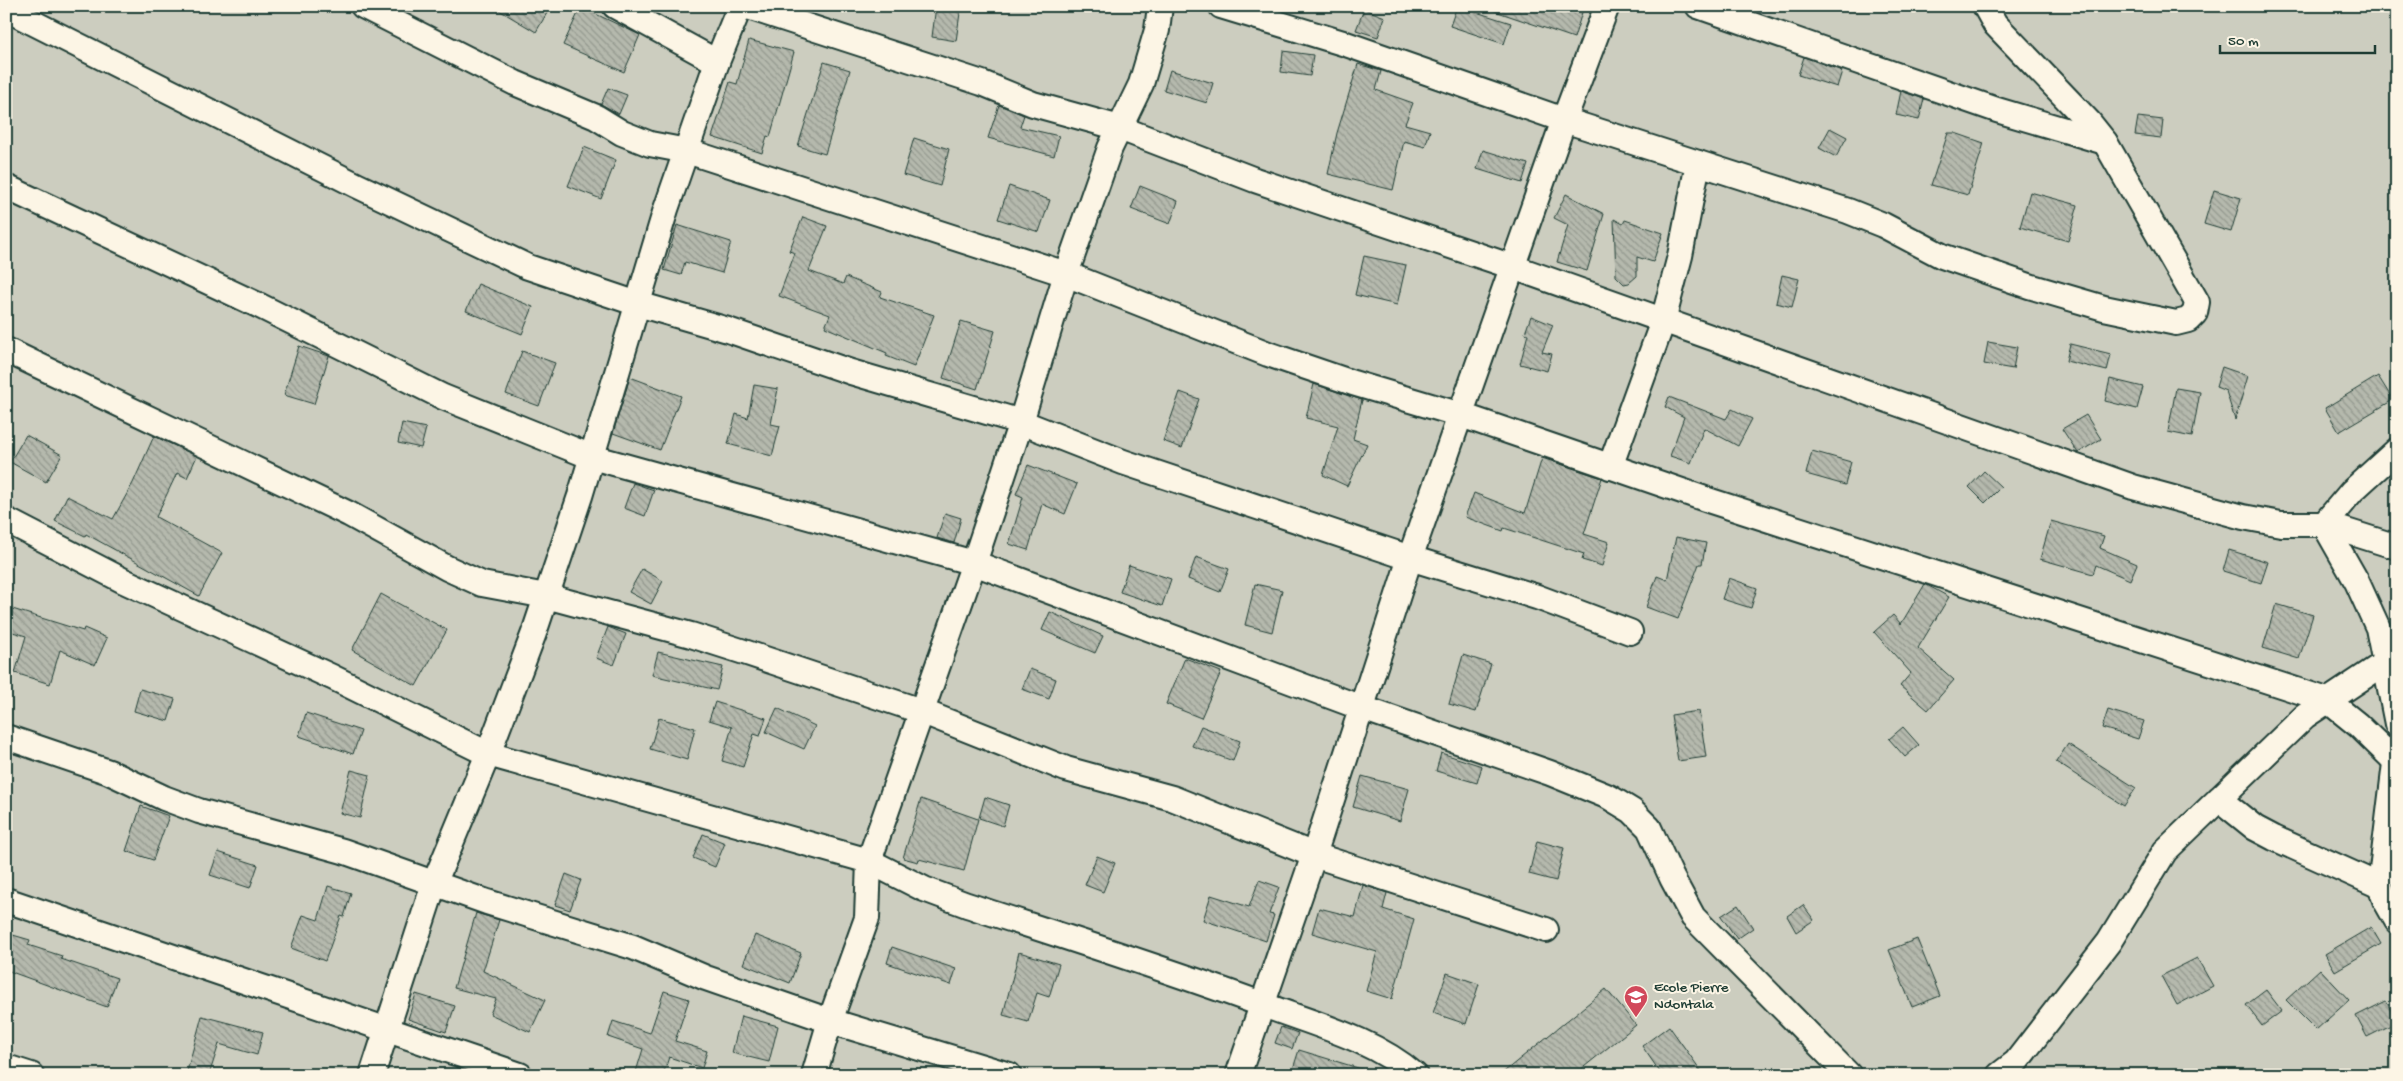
<svg xmlns="http://www.w3.org/2000/svg" width="2403" height="1081" font-family="'Gochi Hand',sans-serif">
	<defs>
		<pattern id="building-back-hatch" width="6" height="6" patternUnits="userSpaceOnUse" patternTransform="scale(1.25)"><rect width="6" height="6" fill="#b5b9ad"/><path d="M-1 5l2 2M0 0l6 6M5-1l2 2" fill="none" stroke="#93988e"/></pattern>
	</defs>
	<rect width="100%" height="100%" fill="#efeada"/>
	<filter id="ink" filterUnits="userSpaceOnUse"><feTurbulence type="fractalNoise" baseFrequency=".02" numOctaves="2"/><feDisplacementMap in="SourceGraphic" scale="10" xChannelSelector="R" yChannelSelector="G"/><feConvolveMatrix kernelMatrix="1 2 1 2 8 2 1 2 1" color-interpolation-filters="sRGB"/></filter>
	<g filter="url(#ink)">
		<rect fill="#cccdbf" stroke="#76857a" x="6" y="6" width="2391" height="1069"/>
		<g fill="url(#building-back-hatch)" stroke="#1f3d34">
			<path d="M492,6H551L536,32Z"/>
			<path d="M936,6H961L956,41L932,37Z"/>
			<path d="M1457,6L1511,23L1504,44L1450,26Z"/>
			<path d="M1489,6H1584L1574,38L1489,9Z"/>
			<path d="M581,7L640,35L624,72L563,45Z"/>
			<path d="M1364,9L1385,17L1378,37L1356,30Z"/>
			<path d="M749,40L794,52L770,137L767,136L762,153L712,137L730,82L737,84Z"/>
			<path d="M1283,51L1313,55L1310,76L1281,72Z"/>
			<path d="M1804,57L1842,71L1837,87L1798,75Z"/>
			<path d="M824,62L850,70L825,154L798,146Z"/>
			<path d="M1358,64L1381,71L1376,90L1413,103L1405,124L1430,131L1425,147L1404,141L1393,190L1328,174L1337,133Z"/>
			<path d="M1170,70L1213,83L1207,103L1164,90Z"/>
			<path d="M608,88L627,95L619,114L601,104Z"/>
			<path d="M1901,91L1924,99L1919,120L1896,115Z"/>
			<path d="M999,105L1024,115L1020,127L1059,136L1054,156L988,138Z"/>
			<path d="M2138,117L2163,120L2161,138L2135,135Z"/>
			<path d="M1830,128L1847,137L1836,157L1819,148Z"/>
			<path d="M1948,133H1955L1984,143L1968,195L1931,185Z"/>
			<path d="M914,138L949,149L940,186L903,175Z"/>
			<path d="M584,147L616,160L601,199L568,186Z"/>
			<path d="M1483,150L1528,164L1522,183L1477,169Z"/>
			<path d="M1009,186L1050,200L1039,232L998,219Z"/>
			<path d="M1140,186L1178,201L1170,224L1131,209Z"/>
			<path d="M2214,190L2241,198L2231,232L2204,224Z"/>
			<path d="M2030,192L2078,205L2068,241L2020,227Z"/>
			<path d="M1566,194L1604,214L1587,271L1557,262L1568,225L1554,218Z"/>
			<path d="M803,217L827,226L809,271L843,284L846,277L882,292L880,297L934,315L914,367L886,356L887,353L825,327L830,315L779,296L795,253L789,251Z"/>
			<path d="M1614,219L1623,224L1625,220L1663,233L1653,262L1637,257V276L1629,283L1624,284L1616,276Z"/>
			<path d="M677,225L731,242L722,273L685,262L681,275L664,270Z"/>
			<path d="M1364,256L1406,265L1397,305L1355,295Z"/>
			<path d="M1782,275L1799,279L1792,307L1776,303Z"/>
			<path d="M478,284L533,307L522,334L466,311Z"/>
			<path d="M1531,316L1553,325L1542,352L1552,354L1547,371L1520,364L1528,334L1525,333Z"/>
			<path d="M961,321L995,331L977,389L943,378Z"/>
			<path d="M1988,342L2017,347L2013,369L1984,364Z"/>
			<path d="M2070,344L2111,354L2107,371L2066,361Z"/>
			<path d="M299,346L329,356L314,404L284,395Z"/>
			<path d="M522,351L555,363L539,406L506,394Z"/>
			<path d="M2222,367L2248,376L2235,420L2226,391L2216,387Z"/>
			<path d="M2378,376L2393,400L2339,432L2325,408Z"/>
			<path d="M630,377L681,396L660,450L613,433Z"/>
			<path d="M2110,379L2143,387L2137,409L2105,401Z"/>
			<path d="M1314,384L1362,400L1353,439L1367,444L1347,486L1323,475L1338,426L1306,418Z"/>
			<path d="M754,385L778,389L771,424L780,426L772,456L728,444L736,414L748,418Z"/>
			<path d="M2176,388L2200,392L2192,437L2168,432Z"/>
			<path d="M1180,392L1199,399L1182,448L1163,441Z"/>
			<path d="M1669,397L1726,419L1732,409L1752,419L1738,446L1704,428L1691,463L1670,456L1684,417L1665,407Z"/>
			<path d="M2086,415L2101,439L2078,453L2062,429Z"/>
			<path d="M402,423L426,428L421,448L398,443Z"/>
			<path d="M26,435L62,455L46,482L10,462Z"/>
			<path d="M154,436L197,456L187,478L177,473L156,517L222,553L199,596L86,534L85,536L55,521L67,496L113,519L133,483Z"/>
			<path d="M1812,451L1851,462L1845,485L1806,474Z"/>
			<path d="M1542,458L1602,478L1584,534L1609,542L1602,566L1582,560L1584,554L1504,528L1503,531L1465,517L1474,493L1525,513Z"/>
			<path d="M1028,465L1077,484L1065,514L1042,504L1028,550L1009,544L1023,497L1016,494Z"/>
			<path d="M1984,471L2001,487L1985,503L1969,487Z"/>
			<path d="M633,483L654,490L645,516L624,508Z"/>
			<path d="M945,513L961,518L954,543L937,538Z"/>
			<path d="M2051,521L2104,536L2100,548L2137,564L2130,580L2096,565L2093,574L2040,559Z"/>
			<path d="M1676,537L1706,543L1702,564H1699L1678,619L1646,607L1657,576L1667,580Z"/>
			<path d="M2229,550L2268,562L2261,583L2223,571Z"/>
			<path d="M1196,557L1229,569L1220,592L1188,579Z"/>
			<path d="M1129,565L1171,579L1162,606L1120,592Z"/>
			<path d="M642,569L663,581L651,604L629,592Z"/>
			<path d="M1729,578L1757,588L1751,608L1722,599Z"/>
			<path d="M1255,584L1282,590L1272,632L1245,625Z"/>
			<path d="M1925,584L1949,597L1918,648L1954,680L1928,710L1900,686L1911,673L1874,632L1893,615L1901,624Z"/>
			<path d="M381,594L447,630L416,686L352,650Z"/>
			<path d="M2276,604L2313,615L2299,659L2263,648Z"/>
			<path d="M6,607L83,631L84,628L107,638L95,665L60,650L50,684L15,673L26,636L6,630Z"/>
			<path d="M1050,612L1103,636L1095,653L1042,630Z"/>
			<path d="M608,627L626,634L614,665L596,658Z"/>
			<path d="M658,652L723,667L717,690L652,675Z"/>
			<path d="M1463,655L1491,664L1476,712L1449,704Z"/>
			<path d="M1185,658L1221,672L1201,718L1166,704Z"/>
			<path d="M1030,669L1056,679L1049,699L1022,689Z"/>
			<path d="M140,689L175,699L168,721L134,711Z"/>
			<path d="M715,702L766,718L760,736L754,734L743,767L722,761L732,727L709,720Z"/>
			<path d="M777,708L815,726L804,749L766,732Z"/>
			<path d="M2108,710L2144,721L2138,739L2102,728Z"/>
			<path d="M1699,711L1706,757L1678,761L1671,715Z"/>
			<path d="M306,713L361,731L353,754L299,736Z"/>
			<path d="M659,718L695,728L687,760L650,749Z"/>
			<path d="M1201,726L1240,741L1233,761L1192,746Z"/>
			<path d="M1903,727L1919,745L1905,757L1889,739Z"/>
			<path d="M2068,744L2136,788L2124,806L2056,762Z"/>
			<path d="M1441,753L1482,766L1477,783L1436,771Z"/>
			<path d="M351,770L370,775L360,818L340,813Z"/>
			<path d="M1362,776L1409,789L1400,821L1353,807Z"/>
			<path d="M985,797L1009,805L1003,826L979,818Z"/>
			<path d="M921,799L978,819L964,871L919,859L918,862L903,858Z"/>
			<path d="M141,806L169,816L153,860L126,851Z"/>
			<path d="M703,834L725,843L715,867L693,858Z"/>
			<path d="M1537,841L1564,848L1556,881L1529,874Z"/>
			<path d="M218,852L258,865L250,888L210,875Z"/>
			<path d="M1097,856L1115,863L1103,892L1085,885Z"/>
			<path d="M566,874L581,880L570,910L555,905Z"/>
			<path d="M1259,880L1279,887L1269,914L1274,915L1266,941L1203,920L1211,895L1249,907Z"/>
			<path d="M1363,885L1387,893L1383,909L1414,919L1392,999L1366,991L1377,952L1312,933L1319,908L1355,917Z"/>
			<path d="M328,886L351,893L344,917L341,916L325,961L291,948L303,915L318,920Z"/>
			<path d="M1738,905L1753,928L1737,939L1721,916Z"/>
			<path d="M1803,905L1814,920L1796,932L1787,916Z"/>
			<path d="M476,913L499,920L483,971L545,1000L530,1032L490,1014L496,999L454,988Z"/>
			<path d="M2371,927L2381,944L2335,971L2325,954Z"/>
			<path d="M6,933L30,940L28,945L62,956L61,959L117,978L107,1007L6,970Z"/>
			<path d="M755,935L801,953L790,983L743,964Z"/>
			<path d="M1917,939L1940,996L1912,1007L1889,950Z"/>
			<path d="M892,947L956,969L951,985L887,963Z"/>
			<path d="M1019,952L1059,964L1049,997L1037,993L1028,1022L1003,1015Z"/>
			<path d="M2197,958L2213,986L2177,1005L2161,976Z"/>
			<path d="M2320,969L2349,1000L2316,1030L2286,1000Z"/>
			<path d="M1447,973L1479,984L1466,1024L1433,1013Z"/>
			<path d="M1606,989L1636,1025L1574,1075H1500Z"/>
			<path d="M2266,990L2282,1011L2262,1026L2246,1005Z"/>
			<path d="M664,991L689,999L675,1041L707,1051L702,1068L669,1057L663,1075H635L643,1049L608,1037L613,1021L650,1033Z"/>
			<path d="M416,994L455,1006L446,1032L408,1019Z"/>
			<path d="M2386,1001L2397,1022L2367,1037L2356,1016Z"/>
			<path d="M202,1016L263,1032L257,1055L219,1044L209,1075H186Z"/>
			<path d="M741,1016L778,1026L769,1062L732,1053Z"/>
			<path d="M1669,1026L1704,1075H1662L1642,1046Z"/>
			<path d="M1281,1027L1298,1033L1292,1049L1275,1043Z"/>
			<path d="M1299,1050L1368,1071L1367,1075H1291Z"/>
		</g>
		<g fill="none" stroke-linecap="round" stroke-linejoin="round">
			<g stroke="#1f3d34" stroke-width="28">
				<g id="minor">
					<path d="M363,6L515,83L596,117L622,133L650,144L687,151L1066,274L1268,354L1353,383L1461,415L1711,501L2327,700L2358,725L2395,761"/>
					<path d="M615,6L717,62"/>
					<path d="M745,6L982,83L1033,104L1120,128L1255,180L1513,267L2133,487L2243,517L2281,524H2324L2397,547"/>
					<path d="M1221,6L1346,44L1564,120L1848,211L1883,225L1942,256L2029,286L2104,308L2176,323L2188,320L2195,313L2197,302L2105,142L2089,122L1995,24L1985,6"/>
					<path d="M1698,6L1997,110L2105,142"/>
					<path d="M6,9L356,185L528,267L638,304L728,330L851,372L1021,422L1123,462L1410,558L1537,597L1630,632"/>
					<path d="M6,187L260,306L443,397L592,457L974,563L1362,708L1550,773L1609,797L1632,811L1649,828L1672,878L1693,917L1849,1075"/>
					<path d="M6,350L349,514L447,568L482,584L546,596L691,635L741,651L921,711L1066,769L1172,798L1314,855L1546,930"/>
					<path d="M2397,450L2352,491L2324,524L2357,582L2378,628L2397,724"/>
					<path d="M1610,467L1663,321L1680,256L1698,163"/>
					<path d="M6,520L124,581L332,677L488,754L869,861L924,889L967,905C1065,937 1164,968 1261,1004C1313,1024 1372,1038 1415,1075"/>
					<path d="M6,737L109,772L164,798L199,811L343,851L487,902L633,947L706,978L830,1021L1009,1075"/>
					<path d="M2397,747L2380,886L2385,900L2397,921"/>
					<path d="M2219,799L2255,828L2274,838L2380,886"/>
					<path d="M6,900L520,1075"/>
					<path d="M6,1067L31,1075"/>
					<path d="M372,1075L434,884L488,754L534,633L580,496L666,209L717,62L740,6"/>
					<path d="M814,1075L830,1021L867,918L869,861L974,563L1021,422L1066,274L1110,148L1141,84L1157,30L1160,6"/>
					<path d="M1238,1075L1314,855L1410,558L1564,120L1607,6"/>
					<path d="M1999,1075L2016,1062L2109,942L2165,851L2305,716L2386,662L2397,650"/>
				</g>
			</g>
			<use href="#minor" stroke="#fcf5e5" stroke-width="24"/>
		</g>
	</g>
	<defs>
		<g id="school-pin" transform="scale(1.25)"><path d="M0 17L-7.5 6A9.5 9.5 0 1 1 7.5 6Z" fill="#d1495b" stroke="#fcf5e5"/><path d="M0-5L7-2L0 1L-7-2ZM-4 1L0 2.5L4 1V4Q0 6-4 4Z" fill="#fff"/></g>
	</defs>
	<g fill-rule="evenodd">
		<use href="#school-pin" x="1636" y="997"/>
	</g>
	<g text-anchor="middle" dominant-baseline="central" stroke-width="4" stroke-linejoin="round" paint-order="stroke">
		<g font-size="15" fill="#1f3d34" stroke="#fcf5e5" text-anchor="start">
			<text x="1654" y="988">Ecole Pierre<tspan x="1654" dy="17">Ndontala</tspan></text>
		</g>
	</g>
	<rect width="2403" height="1081" fill="none" stroke="#fcf5e5" stroke-width="25"/>
	<rect x="12" y="12" width="2378" height="1056" fill="none" stroke="#1f3d34" stroke-width="2" filter="url(#ink)"/>
	<path d="M2220 45v8h155v-8" fill="none" stroke="#1f3d34" stroke-width="2.5"/>
	<text x="2228" y="45" font-size="15" fill="#1f3d34" stroke="#fcf5e5" stroke-width="4" paint-order="stroke">50 m</text>
</svg>
